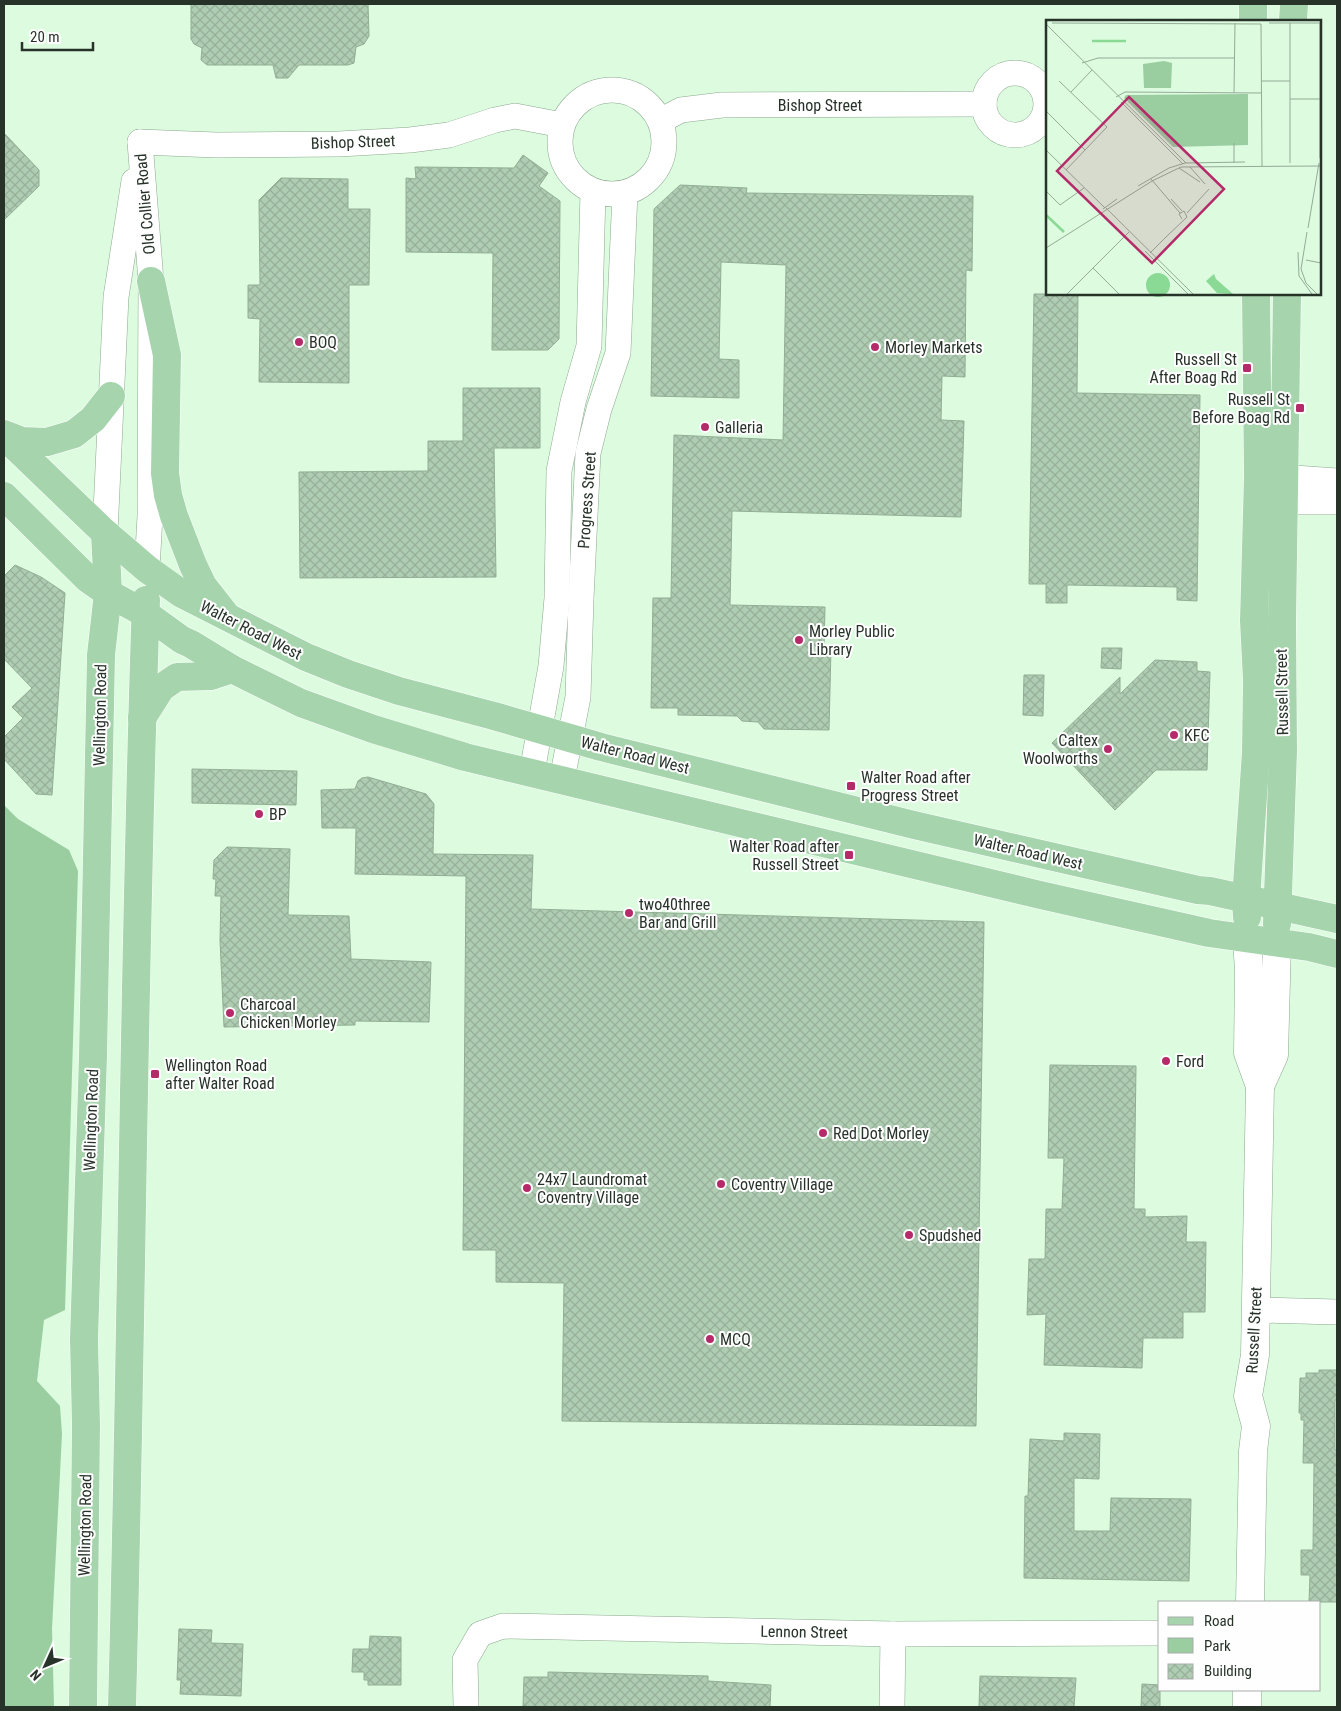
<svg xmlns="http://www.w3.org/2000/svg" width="1341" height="1711" font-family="'Roboto Condensed',sans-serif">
	<defs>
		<pattern id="building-cross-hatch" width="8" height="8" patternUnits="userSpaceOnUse" patternTransform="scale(1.25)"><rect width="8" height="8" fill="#afcdb2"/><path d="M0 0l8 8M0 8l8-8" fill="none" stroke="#97b099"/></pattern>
	</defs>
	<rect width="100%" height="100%" fill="#dcfbdf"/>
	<path fill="#9acda0" d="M4,805L18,819L69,850L78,871L65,1310L44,1320L37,1381L60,1406L62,1434L52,1629L54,1707H4Z"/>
	<g fill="url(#building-cross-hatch)" stroke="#91ae94">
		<path d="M191,4H368L369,36L364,44L356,47L354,63L348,65H299L288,78H276L273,65H207L201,60L202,48L194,44L191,39Z"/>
		<path d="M4,133L39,170V186L4,220Z"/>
		<path d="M523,155L548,173L539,186L560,201L559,339L548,350H492L493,253L406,252V178L416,179L415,167L514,168Z"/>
		<path d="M281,178L348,179V209H370L369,285H349V383L259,382L260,319L248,318V285H260L259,200Z"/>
		<path d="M680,185L747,188L746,193L973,196L972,271L966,270L965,377L942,376L941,420L964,421L961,517L732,511L730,605L825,607L824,648H831L829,730L764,729L758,722L742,721L737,716L678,715V708H651L653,598H671L674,435L783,440L786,265L721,262L719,359L739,360V398L651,396L654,209Z"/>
		<path d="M1034,294H1078L1077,393L1200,395L1197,601L1177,600V587L1067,585V603H1046V584H1029Z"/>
		<path d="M463,388H540V448H494L496,577L300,578L299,472L428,471V441H463Z"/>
		<path d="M15,565L41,577L65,593L52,795L36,794L4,759V737L23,718L12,707L32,688L4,659V576Z"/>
		<path d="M1102,648H1122L1121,669L1101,668Z"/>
		<path d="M1155,660L1197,662V671L1210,672L1207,770H1156L1115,810L1052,743L1120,677V694Z"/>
		<path d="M1024,675H1044L1043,716L1023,715Z"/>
		<path d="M192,769L297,771L296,805L192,803Z"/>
		<path d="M368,777L426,794L434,804L433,854L533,855L531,909L984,922L976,1426L562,1421L564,1283L496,1282V1250H463L466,876L355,874L356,828H322L321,790L355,789L358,781L362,778Z"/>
		<path d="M227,847L290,849L288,915L349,916L351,959L431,962L429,1022L355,1021V1025L224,1027L220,940L221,896H215L216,879H213L214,860Z"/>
		<path d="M1050,1065L1136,1066L1134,1209H1145V1217L1187,1216L1186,1242H1206L1205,1312H1183V1338H1143L1142,1368L1044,1365L1046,1314L1027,1315L1029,1259H1045L1046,1209H1062L1064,1158H1048Z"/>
		<path d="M1319,1370H1337V1400H1335V1450H1337V1602H1309L1310,1575H1301V1550H1313L1314,1463H1303L1304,1420H1301V1413H1299L1300,1378H1306V1373H1319Z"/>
		<path d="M1064,1433L1100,1434L1099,1479L1074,1478V1531H1110L1111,1498L1191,1499L1189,1581L1024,1578L1025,1496H1028L1030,1439L1064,1441Z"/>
		<path d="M179,1629L212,1630L211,1643L243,1644L241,1696L180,1694L181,1680H177Z"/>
		<path d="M370,1636L401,1637V1685H368V1680H364V1672H352L353,1649H369Z"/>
		<path d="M548,1672L708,1676V1681L771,1685L770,1707H535L523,1706L524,1677H548Z"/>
		<path d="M980,1676L1076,1678L1074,1707H979Z"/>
		<path d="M1142,1684L1160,1685V1707H1141Z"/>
	</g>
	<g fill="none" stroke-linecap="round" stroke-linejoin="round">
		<g stroke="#8ca88f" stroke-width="26">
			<g id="minor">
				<circle cx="1015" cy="104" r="31"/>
				<circle cx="612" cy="142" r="52"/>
				<path d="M660,121L681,110L722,105L984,104"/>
				<path d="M140,142L151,281L150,516L147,569"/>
				<path d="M140,142L216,145L339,144L410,140L449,135L495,120L515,116L562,125"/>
				<path d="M1265,476L1337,481"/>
				<path d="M1265,501L1284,502H1337"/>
				<path d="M105,533L116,297L134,181"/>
				<path d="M532,772L551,666L557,598L559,471L573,402L589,346L593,191"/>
				<path d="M562,779L578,697L581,599L588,453L599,409L618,353L625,193"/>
				<path d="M1256,1310L1337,1312"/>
				<path d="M466,1707L465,1660L480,1634L503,1626L893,1634L1160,1633"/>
				<path d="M892,1707L893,1634"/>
			</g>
		</g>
		<g stroke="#8ca88f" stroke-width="29">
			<g id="tertiary">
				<path d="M1247,939L1249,971L1248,1053L1260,1086L1255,1355L1248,1396L1256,1426L1253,1451L1250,1602"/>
				<path d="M1260,1086L1274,1055L1277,943"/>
				<path d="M1247,1707V1690"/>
			</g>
		</g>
		<g stroke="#fff" stroke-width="29">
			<g id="primary">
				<path d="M1253,21V4"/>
				<path d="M1293,21L1294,4"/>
				<path d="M151,281L167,355L165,473L168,495L174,516L193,565L203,586L225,614"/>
				<path d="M4,434L22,441L47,442L74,434L93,419L111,396"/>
				<path d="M4,436L105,533L147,569L182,594L306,657L348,674L399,691L494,716L601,747L914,825L1198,890L1210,891L1337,919"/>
				<path d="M4,496L88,579L108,593L146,614L182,640L191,644L232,669L301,703L373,729L465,757L1036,894L1209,933L1309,947L1337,954"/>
				<path d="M142,718L161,688L177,677L211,676L232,669"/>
				<path d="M1247,917L1246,899L1256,752L1257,680L1254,621L1258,476L1256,294"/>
				<path d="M1277,924L1283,751L1282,621L1287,294"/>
				<path d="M83,1707L86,1426L84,1339L93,1056L101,655L108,593L105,533"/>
				<path d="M122,1707C132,1338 133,969 146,600"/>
			</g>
		</g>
		<use href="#minor" stroke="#fff" stroke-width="25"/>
		<use href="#tertiary" stroke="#fff" stroke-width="28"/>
		<use href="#primary" stroke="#a6d4ad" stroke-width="28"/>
	</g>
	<g fill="#b52b6a" stroke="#fefefe" stroke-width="2">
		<circle cx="299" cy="342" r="5"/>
		<circle cx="875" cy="347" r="5"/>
		<rect x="1242" y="363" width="10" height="10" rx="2.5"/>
		<rect x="1295" y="403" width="10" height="10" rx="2.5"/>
		<circle cx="705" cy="427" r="5"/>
		<circle cx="799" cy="640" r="5"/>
		<circle cx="1174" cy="735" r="5"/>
		<circle cx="1108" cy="749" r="5"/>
		<rect x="846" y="781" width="10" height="10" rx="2.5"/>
		<circle cx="259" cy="814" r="5"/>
		<rect x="844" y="850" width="10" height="10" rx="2.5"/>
		<circle cx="629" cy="913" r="5"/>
		<circle cx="230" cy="1013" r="5"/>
		<circle cx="1166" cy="1061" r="5"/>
		<rect x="150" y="1069" width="10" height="10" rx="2.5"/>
		<circle cx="823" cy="1133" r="5"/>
		<circle cx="721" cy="1184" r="5"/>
		<circle cx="527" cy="1188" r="5"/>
		<circle cx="909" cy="1235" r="5"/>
		<circle cx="710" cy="1339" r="5"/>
	</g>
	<g text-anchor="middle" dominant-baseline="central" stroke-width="4" stroke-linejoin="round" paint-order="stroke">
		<g font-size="16" fill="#273329" stroke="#fefefe">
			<text x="820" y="105">Bishop Street</text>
			<text transform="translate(353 142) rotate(-2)">Bishop Street</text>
			<text transform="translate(145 204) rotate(-95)">Old Collier Road</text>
			<text transform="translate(587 500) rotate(-86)">Progress Street</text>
			<text transform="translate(251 630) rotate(27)">Walter Road West</text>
			<text transform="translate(1282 692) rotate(-91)">Russell Street</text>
			<text transform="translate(100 715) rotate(-89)">Wellington Road</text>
			<text transform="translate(635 755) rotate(14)">Walter Road West</text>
			<text transform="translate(1028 852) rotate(13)">Walter Road West</text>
			<text transform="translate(91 1120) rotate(-88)">Wellington Road</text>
			<text transform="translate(1254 1330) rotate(-87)">Russell Street</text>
			<text transform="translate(85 1525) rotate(-89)">Wellington Road</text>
			<text transform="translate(804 1632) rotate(1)">Lennon Street</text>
		</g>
		<g font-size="16" fill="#273329" stroke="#fefefe" text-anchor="start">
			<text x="309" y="342">BOQ</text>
			<text x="885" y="347">Morley Markets</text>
			<text x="1237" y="359" text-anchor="end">Russell St<tspan x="1237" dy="18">After Boag Rd</tspan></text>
			<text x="1290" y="399" text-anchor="end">Russell St<tspan x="1290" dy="18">Before Boag Rd</tspan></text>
			<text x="715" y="427">Galleria</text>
			<text x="809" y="631">Morley Public<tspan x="809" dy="18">Library</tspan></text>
			<text x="1184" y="735">KFC</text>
			<text x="1098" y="740" text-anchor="end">Caltex<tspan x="1098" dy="18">Woolworths</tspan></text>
			<text x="861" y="777">Walter Road after<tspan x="861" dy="18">Progress Street</tspan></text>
			<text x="269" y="814">BP</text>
			<text x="839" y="846" text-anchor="end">Walter Road after<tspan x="839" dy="18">Russell Street</tspan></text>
			<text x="639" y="904">two40three<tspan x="639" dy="18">Bar and Grill</tspan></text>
			<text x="240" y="1004">Charcoal<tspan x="240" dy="18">Chicken Morley</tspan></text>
			<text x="1176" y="1061">Ford</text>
			<text x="165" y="1065">Wellington Road<tspan x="165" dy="18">after Walter Road</tspan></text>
			<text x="833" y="1133">Red Dot Morley</text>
			<text x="537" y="1179">24x7 Laundromat<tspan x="537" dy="18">Coventry Village</tspan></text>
			<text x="731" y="1184">Coventry Village</text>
			<text x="919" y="1235">Spudshed</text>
			<text x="720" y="1339">MCQ</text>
		</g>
	</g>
	<g transform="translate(1046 20)">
		<rect width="275" height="275" fill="#dcfbdf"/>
		<path d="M118,41L126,43L125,68H98L97,44ZM202,74V125L127,127L78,78L80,75Z" fill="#9acda0"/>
		<path d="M100 265a12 12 0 1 1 24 0a12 12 0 1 1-24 0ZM168,254L170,259L187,274L171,273L160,261Z" fill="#8ad995"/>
		<path fill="none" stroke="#8ad995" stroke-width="2.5" d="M46,21H80M0,195L18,212"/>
		<path fill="none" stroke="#94ab96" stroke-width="1" d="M6,3L215,4L216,146M223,3H275M244,3V143M0,4L140,143M36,43L52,38H189M13,61L61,107L20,150M216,61H244M25,72L46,50M188,73L189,3M70,77L79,72L216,73M244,79H274M75,82L137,144M0,91L39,130M188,123V143M0,130L59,188M274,138V3M144,147L159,164M133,148L154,162M105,159L134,193M92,166L123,148L139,143L199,142M0,171L14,185L38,168M125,179L136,191M60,188L147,274M57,189L71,179M141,193L163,169M262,208L273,143M261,212L255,249L260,263L271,274M119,218L141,197L138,191L133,194L136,199M0,228L106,161L135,147L275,146M99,231L142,274M252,232L253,256L266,274M104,233L119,218L116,221M260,240L275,243M47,248L73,274M21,274L83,212"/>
		<path fill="#b52b6a" fill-opacity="0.15" stroke="#b52b6a" stroke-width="2.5" d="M83,77L178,169L106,243L11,151Z"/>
		<rect width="275" height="275" fill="none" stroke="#273329" stroke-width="2.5"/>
	</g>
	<rect width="1341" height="1711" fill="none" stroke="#273329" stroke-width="10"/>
	<rect x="1158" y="1601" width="162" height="90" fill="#fefefe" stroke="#a8ada9"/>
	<rect x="1168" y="1617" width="25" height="8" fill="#a6d4ad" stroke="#a8ada9"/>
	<text x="1204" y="1626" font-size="15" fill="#273329">Road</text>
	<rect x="1168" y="1638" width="25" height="15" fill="#9acda0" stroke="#a8ada9"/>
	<text x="1204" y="1651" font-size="15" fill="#273329">Park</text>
	<rect x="1168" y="1664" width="25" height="15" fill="url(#building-cross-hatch)" stroke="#a8ada9"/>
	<text x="1204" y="1676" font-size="15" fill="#273329">Building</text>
	<g transform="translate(45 1666) rotate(226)" stroke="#fefefe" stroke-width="4" paint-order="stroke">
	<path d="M0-4L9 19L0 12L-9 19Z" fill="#273329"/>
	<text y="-8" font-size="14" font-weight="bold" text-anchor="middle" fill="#273329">N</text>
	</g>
	<path d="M22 42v8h71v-8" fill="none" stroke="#273329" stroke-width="2.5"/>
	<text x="30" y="42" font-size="15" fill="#273329" stroke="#fefefe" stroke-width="4" paint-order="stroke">20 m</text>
</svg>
